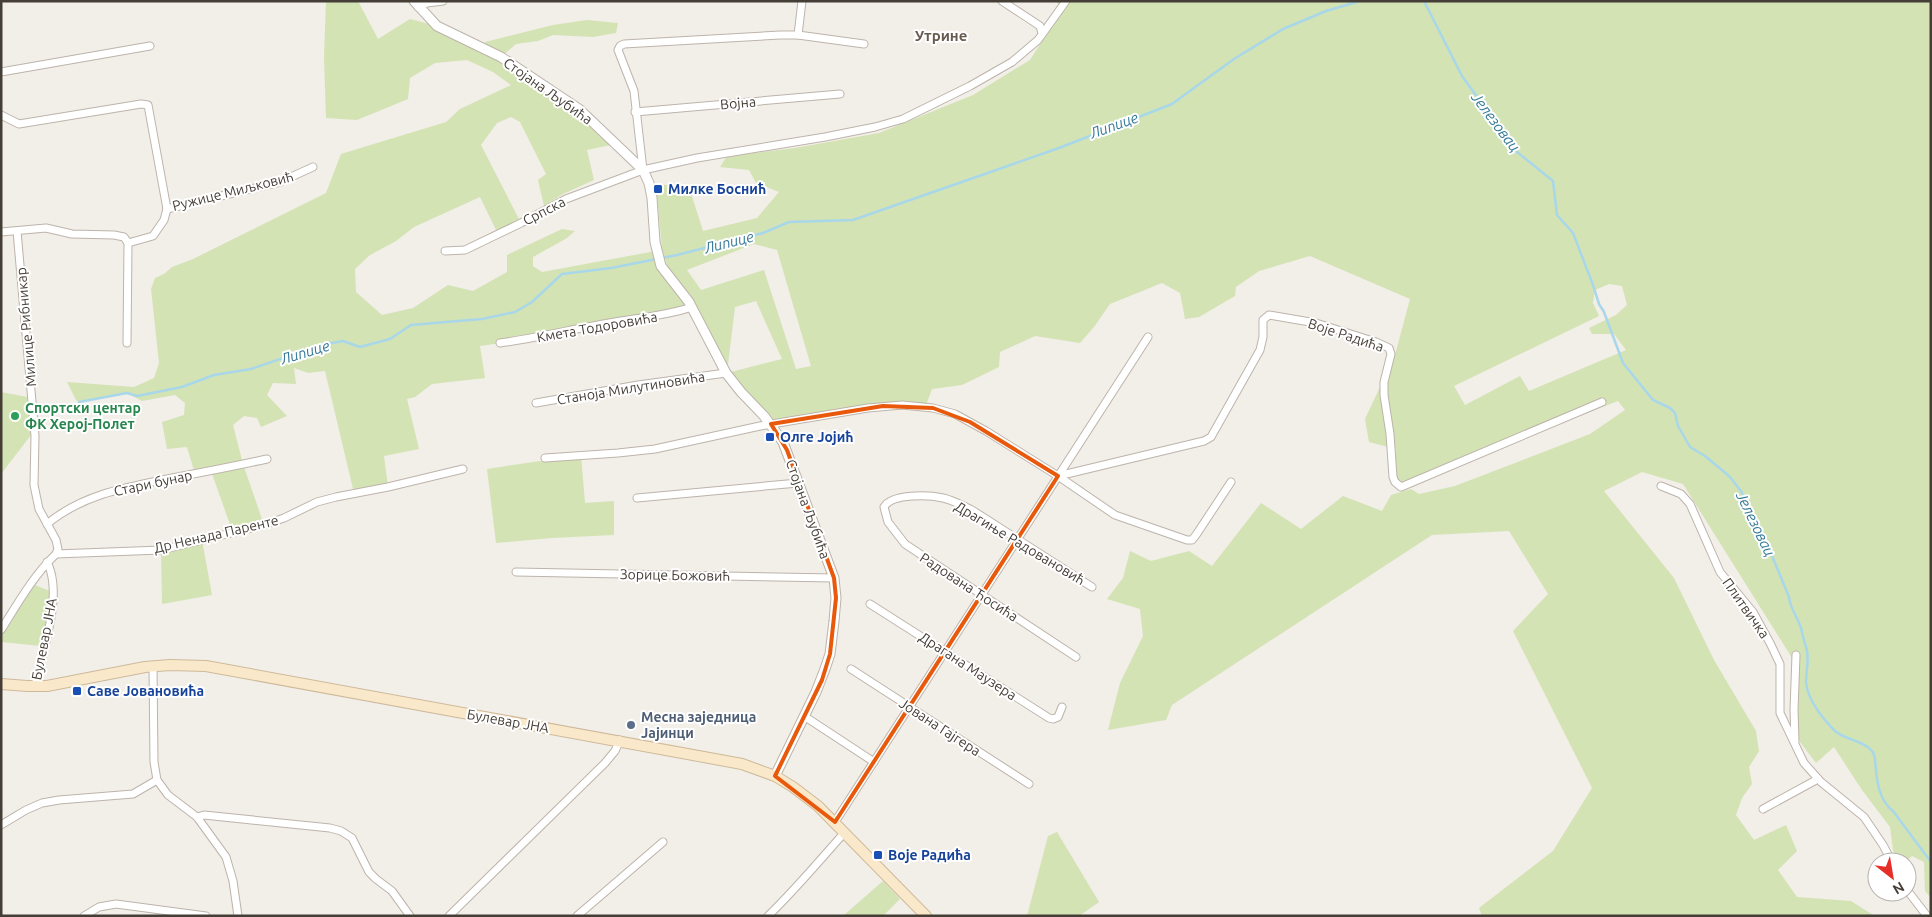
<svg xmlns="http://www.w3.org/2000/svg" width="1932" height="917" font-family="Ubuntu,sans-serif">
	<rect width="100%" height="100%" fill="#f2eee8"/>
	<g fill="#d3e3b4" fill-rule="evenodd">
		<path d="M326,1H358L378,39L410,19L437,26L488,52L485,42L553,25L587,20L618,23L616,33L593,37L553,35L538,41L516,44L501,57L579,109L615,144L587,150L594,180L563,194L544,206L538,180L546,174L520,122L511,117L497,123L481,145L521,223L498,234L480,197L414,227L396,241L370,255L355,269L356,292L382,315L413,308L448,285L473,291L507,272V255L562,229L575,231L567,238L533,257V266L542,272L656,251L662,268L684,294L667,265L662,249L656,184L689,187L703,231L757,218L779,192L756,183L749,170L720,167L727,156L795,148L879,133L973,95L1030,60L1063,8L1055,1H1931V898L1925,891L1924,862L1912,856L1905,862H1899L1893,850L1890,827L1862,790L1834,747L1816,763L1800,742L1790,711L1794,661L1683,484L1642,472L1604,491L1674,578L1714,660L1756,731L1759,751L1749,767L1752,784L1742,798L1736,815L1754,840L1786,825L1797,851L1778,870L1797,897L1851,901L1873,915L1872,916H1482L1479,908L1553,851L1592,788L1513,631L1548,594L1509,531L1432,535L1172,705L1166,720L1108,730L1120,683L1143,636L1140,609L1107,599L1123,578L1130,551L1151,561L1189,551L1212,566L1261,503L1301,529L1343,496L1382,511L1391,495L1411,489L1419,494L1455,486L1590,434L1625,410L1618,401L1403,484L1395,480L1396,449L1369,442L1365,419L1395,355L1410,299L1310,256L1259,271L1236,287L1235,296L1199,317L1185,319L1180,293L1162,283L1110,304L1094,327L1080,343L1035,336L1000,352L999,367L962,385L932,389L926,405L883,406L771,424L726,373L692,308L536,338L480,346L485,378L432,384L415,397L407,399L419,449L384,456L388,487L354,493L325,371L308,373L294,368L296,384L273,383L267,395L287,416L261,427L257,418L244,416L233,425L243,464L264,525L233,533L211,471L195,474L187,447L167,449L162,422L184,415L185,403L175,395L142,401L127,393L79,402L76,400L67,382L134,387L154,378L159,363L151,289L155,278L164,274L172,267L193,259L326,193L341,154L446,122L460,109L511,85L493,72L467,60L435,63L410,78L408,99L357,120L326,118L324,57ZM754,244L777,250L811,366L796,369L764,270L701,290L687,270ZM1609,284L1622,286L1627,305L1616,315L1589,328L1592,334H1614L1626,350L1529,391L1520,376L1465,405L1454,386L1599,316L1593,303L1595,290ZM756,301L782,359L727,373L735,307Z"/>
		<path d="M1,392L27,397L31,435L1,474Z"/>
		<path d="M581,455L585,503L614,501V535L552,538L496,543L487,469Z"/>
		<path d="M202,540L212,595L162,604L161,550Z"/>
		<path d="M35,585L50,591L46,623L41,646L1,642V637Z"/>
		<path d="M1057,832L1099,902L1079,916H1027L1048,836Z"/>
		<path d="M883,881L900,899L883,916H843Z"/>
	</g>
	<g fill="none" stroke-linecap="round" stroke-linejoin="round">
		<g stroke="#a9d7ea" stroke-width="2.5">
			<path d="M1424,1L1462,76L1517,152L1553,181L1557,215L1573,233L1593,285L1599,304L1604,312L1623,363L1653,400L1670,408L1675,413L1678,426L1690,447L1705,456L1729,476L1741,491L1751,514L1761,529L1789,597C1790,610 1800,620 1802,632C1803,639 1806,645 1807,651C1809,661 1806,672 1806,682C1807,699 1823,719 1835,731C1845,740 1863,740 1872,751C1876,756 1875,763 1876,770C1877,784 1881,802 1893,811L1931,862"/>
			<path d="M79,402L127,393L137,396L182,387L214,375L251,369L321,345L343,341L360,347L390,339L411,325L482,319L515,312L532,302L562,274L611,268L677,255L763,233L789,222L853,220L1059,148L1172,104L1234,59L1283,29L1326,11L1360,1"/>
		</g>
		<g stroke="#bdb4ab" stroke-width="9">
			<g id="minor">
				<path d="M1002,1L1040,26L1042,33"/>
				<path d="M418,7L427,3L443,1"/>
				<path d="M798,35L802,1"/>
				<path d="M1,72L150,46"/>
				<path d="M635,112L840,94"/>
				<path d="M1,115L19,124L141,104L148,105L167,209L164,220L153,236L128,243"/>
				<path d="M643,170L634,91L618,50L620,46L624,44L780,35H798L864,44"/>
				<path d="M167,209L280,182L313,167"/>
				<path d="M17,231L35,436L34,485L39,509L56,540L58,549L56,554"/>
				<path d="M1,232L46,228L72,234L114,235L124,237L128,243L127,343"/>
				<path d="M445,251L465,250L521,223L566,199L643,170L697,158L825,137L875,127L903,119L970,86L1012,62L1038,40L1066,1"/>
				<path d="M500,343C537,338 573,329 609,323C637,318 666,316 692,307"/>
				<path d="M536,403L638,385L726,373"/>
				<path d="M545,458L618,453L655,449L760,426L868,408L902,405L933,408L955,414L986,431L1058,476L1115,515L1187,540H1192L1196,535L1231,482"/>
				<path d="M1058,476L1204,441L1211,437L1260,350L1263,337V320L1269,315L1316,323L1376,342L1389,348L1391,354L1384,382V395L1390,434L1393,477L1395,482L1401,487L1602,402"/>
				<path d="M1661,486L1681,494L1690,504L1720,572L1753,612L1770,643L1780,664V713L1804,763L1821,782L1864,817L1883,845L1892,862"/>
				<path d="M637,498L798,483"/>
				<path d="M47,524C83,494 128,487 172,478C204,472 235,466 267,459"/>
				<path d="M516,572L834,578"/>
				<path d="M870,604L1049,718L1053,719L1058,717L1062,707"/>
				<path d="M1,630C18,603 33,576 56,554L161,550L264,525L284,518L317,502L336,497L388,487L463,469"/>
				<path d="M1076,657L905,544L888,522L884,507C892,493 930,495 943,498C953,500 963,506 972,510L1092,587"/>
				<path d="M153,666L154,762L157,780L168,795L197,817L226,857L233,881L238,916"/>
				<path d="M851,669L1029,784"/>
				<path d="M35,686C42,651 64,595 47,562"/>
				<path d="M804,716L874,762"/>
				<path d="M1795,741L1794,710L1796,655"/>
				<path d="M1763,809L1818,779"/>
				<path d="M197,817L204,815L330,828L341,831L352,838L369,872L376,879L392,891L410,916"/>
				<path d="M835,822L1148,337"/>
				<path d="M1,825L26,810L42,803L59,800L133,794L157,780"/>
				<path d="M1907,890L1927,916"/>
				<path d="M84,916L99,907L116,904L206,916"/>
				<path d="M449,916L605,763L615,751L620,740"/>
				<path d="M577,916L663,842"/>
				<path d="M768,916C796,889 820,860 845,832"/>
			</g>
		</g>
		<g stroke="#bdb4ab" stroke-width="11">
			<path id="tertiary" d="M414,1L437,26L501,57L579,109L643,170L649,183L652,198L655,242L661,266L689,302L726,373L741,392L764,416L783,442L834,578L836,598L834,621L830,654L825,669L816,692L775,776"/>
		</g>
		<g stroke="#ceba9b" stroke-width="12">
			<path id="secondary" d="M1,684L27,686H47L145,667L170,665L206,666L742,764L775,776L793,787L818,806L926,916"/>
		</g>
		<use href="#minor" stroke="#fff" stroke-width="7"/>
		<use href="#tertiary" stroke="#fff" stroke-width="9"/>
		<use href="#secondary" stroke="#fae8ca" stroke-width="10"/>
	</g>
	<path fill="none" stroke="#e8590c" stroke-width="4" stroke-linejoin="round" d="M883,406L933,408L970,422L1058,476L835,822L775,776L822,680L830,654L836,598L834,578L787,450L771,424Z"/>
	<g fill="#1a4fb4" stroke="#fff" stroke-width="2">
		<rect x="653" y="184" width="10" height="10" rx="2.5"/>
		<rect x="765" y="432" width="10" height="10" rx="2.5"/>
		<rect x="72" y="686" width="10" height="10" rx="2.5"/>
		<rect x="873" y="850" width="10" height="10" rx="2.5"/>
	</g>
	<circle fill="#2e9e5b" stroke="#fff" stroke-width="2" cx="15" cy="416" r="5"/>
	<circle fill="#5c6f8a" stroke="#fff" stroke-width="2" cx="631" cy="725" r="5"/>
	<g text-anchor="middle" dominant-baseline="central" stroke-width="4" stroke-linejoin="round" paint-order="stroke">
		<g font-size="14" fill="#453e37" stroke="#fff">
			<text transform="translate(548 91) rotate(35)">Стојана Љубића</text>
			<text transform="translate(738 103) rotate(-5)">Војна</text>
			<text transform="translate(233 191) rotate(-14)">Ружице Миљковић</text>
			<text transform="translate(544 211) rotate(-27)">Српска</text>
			<text transform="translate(26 327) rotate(-95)">Милице Рибникар</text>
			<text transform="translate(597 327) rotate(-10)">Кмета Тодоровића</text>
			<text transform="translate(1346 335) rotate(18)">Воје Радића</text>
			<text transform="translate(631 388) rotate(-9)">Станоја Милутиновића</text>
			<text transform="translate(153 483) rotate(-12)">Стари бунар</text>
			<text transform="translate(808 509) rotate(70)">Стојана Љубића</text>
			<text transform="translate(216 534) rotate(-13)">Др Ненада Паренте</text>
			<text transform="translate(1020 543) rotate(31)">Драгиње Радовановић</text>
			<text transform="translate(675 575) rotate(1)">Зорице Божовић</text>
			<text transform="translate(969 587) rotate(33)">Радована Ћосића</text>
			<text transform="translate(1746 608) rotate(55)">Плитвичка</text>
			<text transform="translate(44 639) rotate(-79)">Булевар ЈНА</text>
			<text transform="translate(968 666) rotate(33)">Драгана Маузера</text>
			<text transform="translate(508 721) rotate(10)">Булевар ЈНА</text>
			<text transform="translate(940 727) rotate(33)">Јована Гајгера</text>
		</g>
		<g font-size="14" font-weight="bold" fill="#164399" stroke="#fff" text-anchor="start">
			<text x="668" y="189">Милке Боснић</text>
			<text x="780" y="437">Олге Јојић</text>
			<text x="87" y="691">Саве Јовановића</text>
			<text x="888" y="855">Воје Радића</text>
		</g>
		<g font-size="14" font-weight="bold" fill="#27864d" stroke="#fff" text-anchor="start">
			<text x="25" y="408">Спортски центар<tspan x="25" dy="16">ФК Херој-Полет</tspan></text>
		</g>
		<g font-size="14" font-weight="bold" fill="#4e5e75" stroke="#fff" text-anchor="start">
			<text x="641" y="717">Месна заједница<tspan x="641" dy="16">Јајинци</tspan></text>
		</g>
		<g font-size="15" font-weight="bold" fill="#675a4f" stroke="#fff">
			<text x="941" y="35">Утрине</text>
		</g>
		<g font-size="15" font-style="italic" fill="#357a99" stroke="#fff">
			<text transform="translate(1496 122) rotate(53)">Јелезовац</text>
			<text transform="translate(1114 125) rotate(-20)">Липице</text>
			<text transform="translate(729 242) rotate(-14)">Липице</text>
			<text transform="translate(305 352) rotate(-17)">Липице</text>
			<text transform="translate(1756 524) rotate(64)">Јелезовац</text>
		</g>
	</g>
	<rect width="1932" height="917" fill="none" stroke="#453e37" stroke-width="5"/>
	<g transform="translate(1892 877) rotate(149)"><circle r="24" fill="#ffffff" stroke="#b5b2af"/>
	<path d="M0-4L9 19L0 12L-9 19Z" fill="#e72f29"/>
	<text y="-8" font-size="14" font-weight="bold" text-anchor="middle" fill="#453e37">N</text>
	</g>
</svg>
